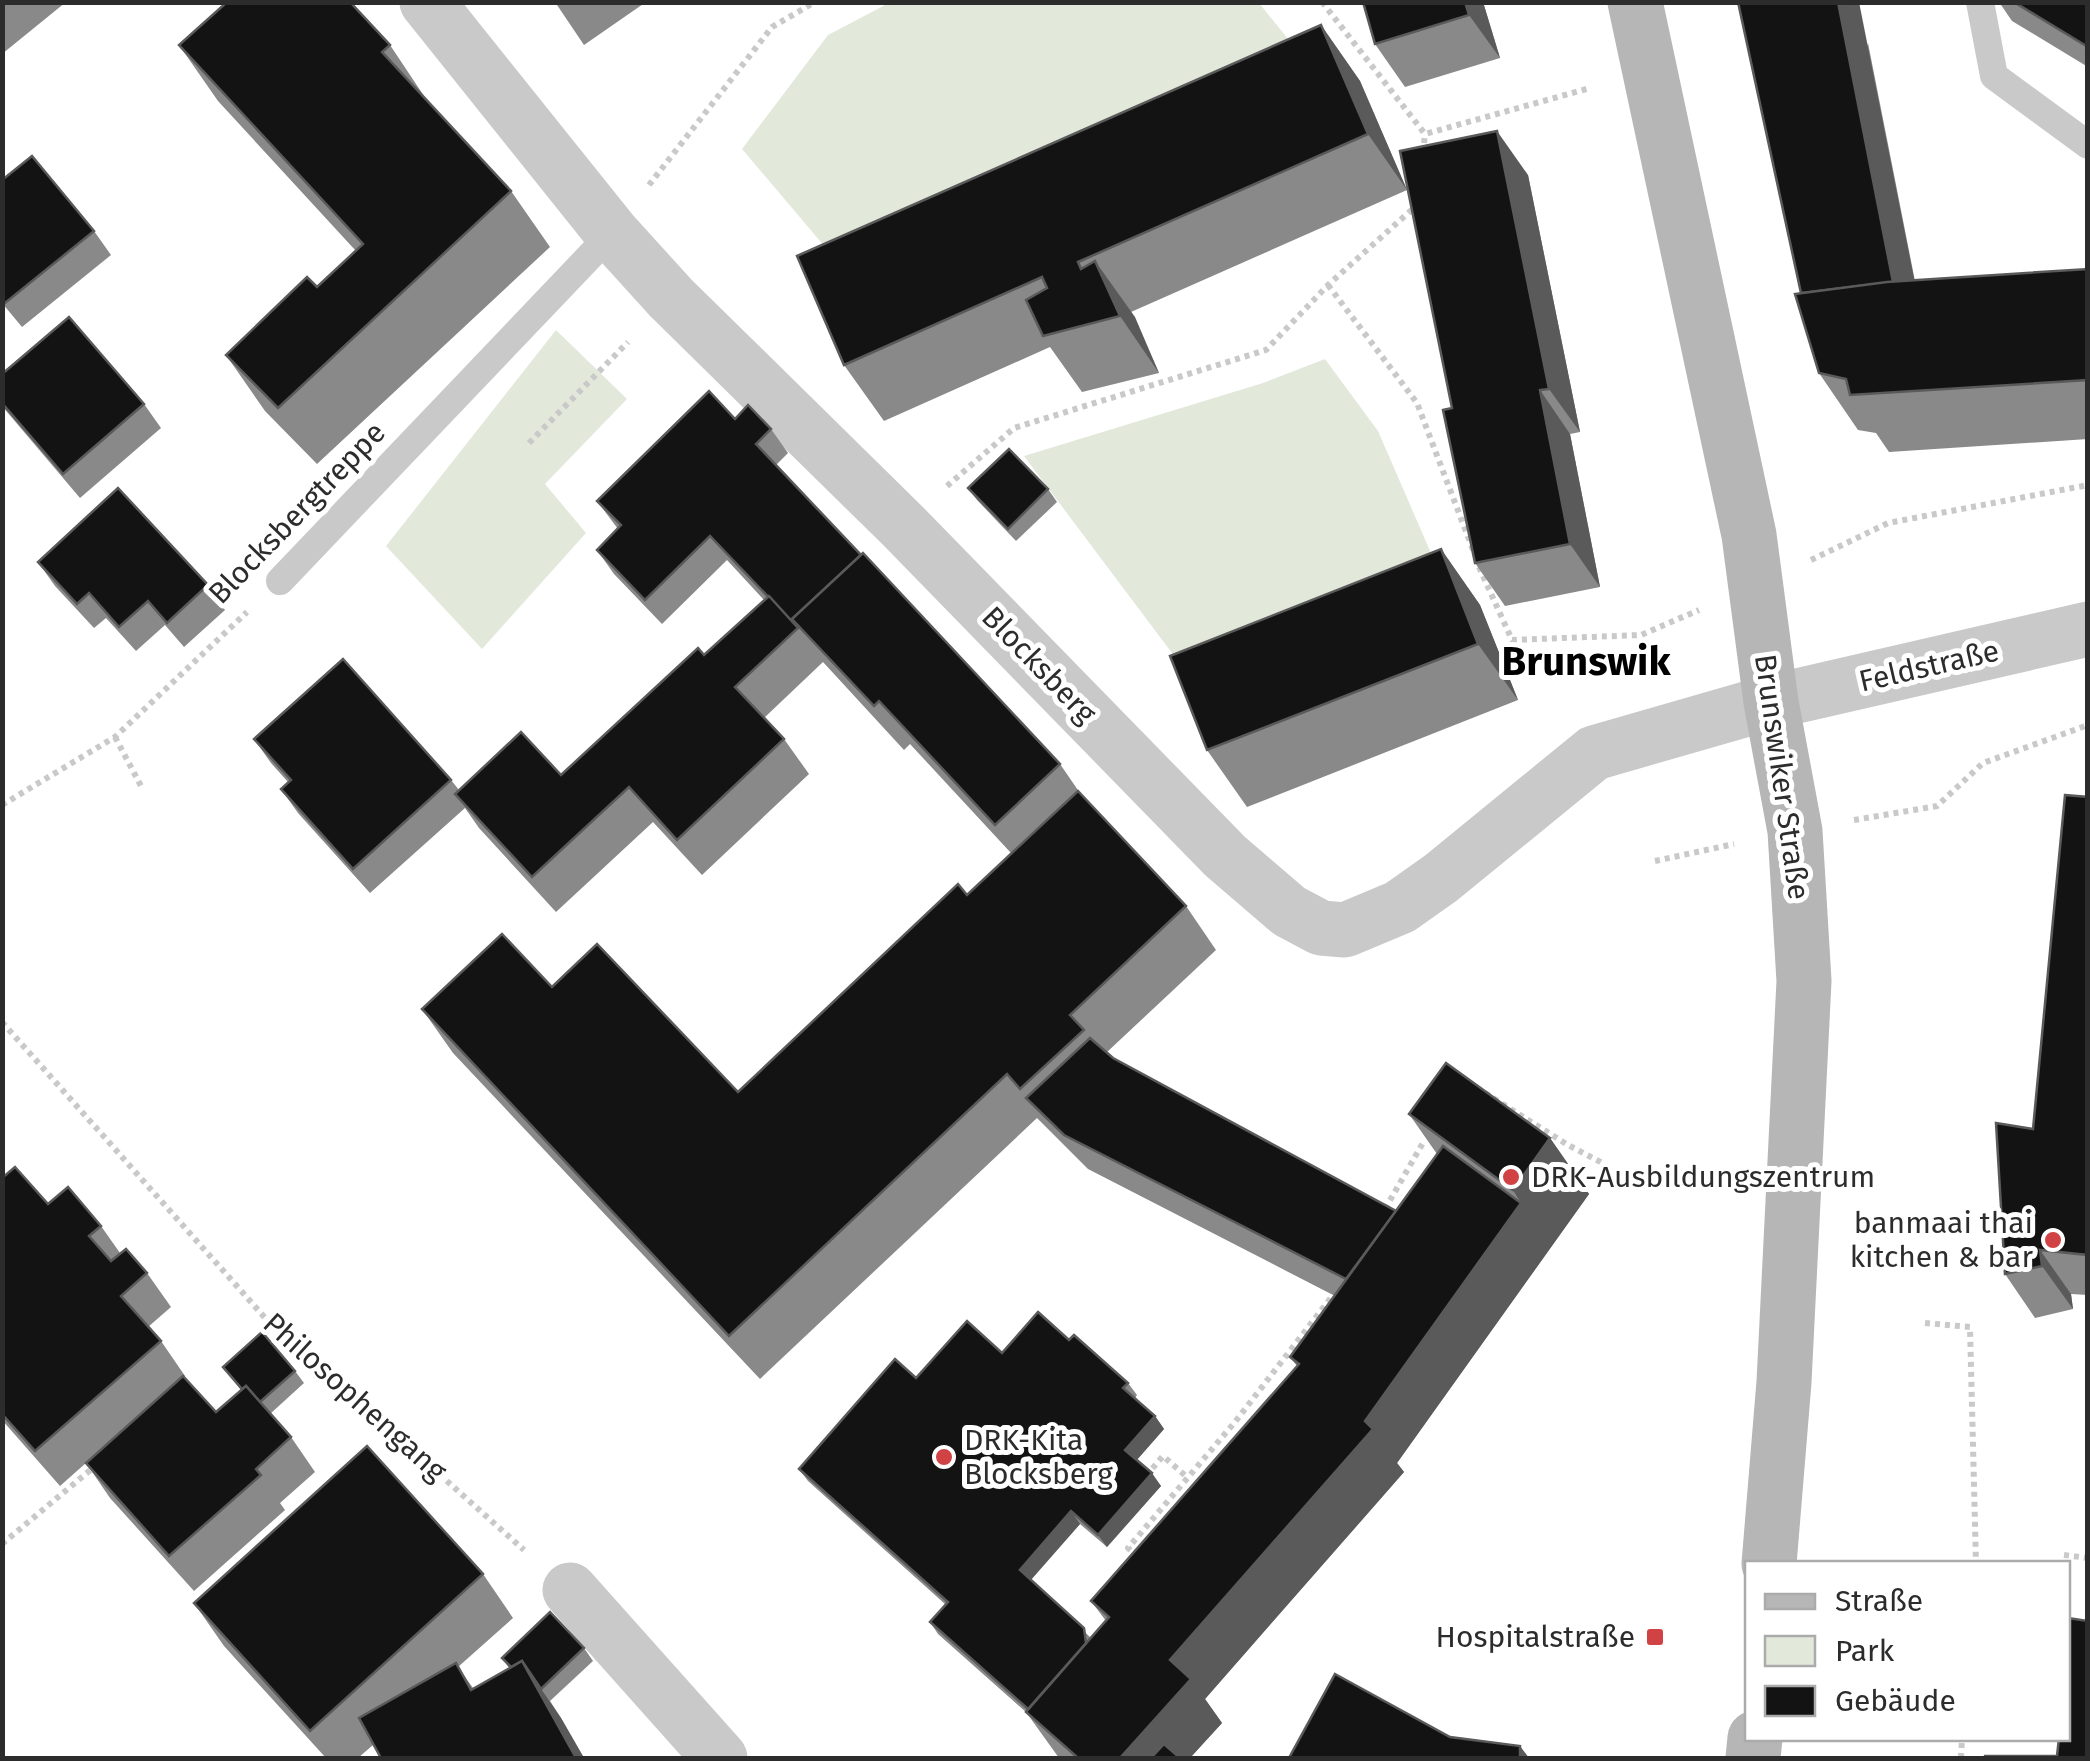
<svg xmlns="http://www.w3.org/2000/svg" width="2090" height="1761" font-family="'Fira Sans',sans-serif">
	<rect width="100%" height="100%" fill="#fff"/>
	<g fill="#e2e9db">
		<path d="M889,3H1259L1301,55L842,267L742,149L828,35Z"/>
		<path d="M556,330L627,399L545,484L586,533L482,649L386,546Z"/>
		<path d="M1325,359L1378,431L1444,583L1196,685L1024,456L1263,383Z"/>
	</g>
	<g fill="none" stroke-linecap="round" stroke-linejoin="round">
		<g stroke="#c9c9c9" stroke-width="6" stroke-dasharray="5 5" stroke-linecap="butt">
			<path d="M1322,2L1425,134L1590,88"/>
			<path d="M1423,153L1425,134"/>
			<path d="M649,185L772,27L815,2"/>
			<path d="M1328,285L1417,403L1473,550"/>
			<path d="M529,443L628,342"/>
			<path d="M947,486L1014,428L1266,350L1328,285L1417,205"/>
			<path d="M1811,560L1888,523L2088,485"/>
			<path d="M1479,567L1512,640L1641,635L1699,610"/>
			<path d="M115,737L141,786"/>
			<path d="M2,805L115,737L247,612"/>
			<path d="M1854,820L1937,806L1983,763L2088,725"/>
			<path d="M1655,861L1734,844"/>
			<path d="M2,1022L267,1320L524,1550"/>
			<path d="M1485,1093L1568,1145L1652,1189"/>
			<path d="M1385,1209L1424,1141"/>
			<path d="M1925,1323L1970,1327L1976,1564"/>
			<path d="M1146,1476L1163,1456L1188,1478"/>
			<path d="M2,1544L94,1467"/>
			<path d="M2064,1555L2088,1558"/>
			<path d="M1138,1557L1128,1548L1235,1422L1333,1295"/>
			<path d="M1961,1758L1962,1738"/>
		</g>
		<g stroke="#c9c9c9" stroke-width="28">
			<path d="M1980,2L1994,76L2088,145"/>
			<path d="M280,581L612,233"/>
		</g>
		<g stroke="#c9c9c9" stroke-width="55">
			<path d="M427,2L612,233L671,298L902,525L1225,856L1289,911L1321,928L1345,930L1400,907L1441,878L1594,753L1771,702"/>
			<path d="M570,1590L720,1758"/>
		</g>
		<path stroke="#c9c9c9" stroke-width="55" d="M1771,702L2088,629"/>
		<g stroke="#b6b6b6" stroke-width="55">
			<path d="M1635,2L1749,535L1771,702L1795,831L1804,981L1784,1382L1769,1564"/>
			<path d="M1753,1758L1755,1738"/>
		</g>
	</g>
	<g fill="#898989">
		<path d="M2,2H66L2,54Z"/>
		<path d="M555,2H646L584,45Z"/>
		<path d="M1363,2H1483L1500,58L1405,87L1375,44Z"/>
		<path d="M1999,2H2088V67L2012,21Z"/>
		<path d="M1321,25L1360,81L1407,190L1131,312L1159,373L1082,392L1050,347L884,421L844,365Z"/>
		<path d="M1868,43L1915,281L2088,269V439L1889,452L1876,433L1858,430L1819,373L1801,293Z"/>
		<path d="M179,45H390L428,102L511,191L550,247L317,464L265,411L226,355L317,287L356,251L218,101Z"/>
		<path d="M1528,175L1580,432L1570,434L1600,587L1505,606L1475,563L1452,408Z"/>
		<path d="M2,180L94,231L111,255L22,327L2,303Z"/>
		<path d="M2,374L144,404L161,428L80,498L2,406Z"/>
		<path d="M735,419L771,429L788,453L776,465L1060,764L1082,796L1186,906L1216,950L1106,1053L1113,1058L1396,1211L1437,1154L1409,1114L1550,1138L1589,1194L1397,1463L1404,1472L1205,1699L1222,1723L1190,1758H1059L1026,1712L938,1634L930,1622L945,1604L808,1481L799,1469L916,1378L1002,1353L1069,1340L1128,1383L1137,1395L1135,1398L1155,1416L1164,1429L1137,1460L1161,1486L1107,1547L1080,1524L1031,1580L1091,1638L1106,1621L1091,1601L1297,1366L1290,1357L1335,1296L1088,1169L1037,1118L760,1379L453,1053L422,1009L552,987L738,1092L967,895L1011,853L910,744L904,750L823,662L764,718L784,739L809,774L702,875L653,822L556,912L479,828L465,808L370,893L298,813L281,789L288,782L271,763L254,739L451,780L459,790L561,775L704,655L764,600L727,560L662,624L614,574L597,550L618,529L597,501Z"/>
		<path d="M968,488L1048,489L1057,502L1016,541L977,500Z"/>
		<path d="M1441,549L1480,605L1518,700L1247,807L1207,750Z"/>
		<path d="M38,562L208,585L225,610L184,647L165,625L136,651L106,618L94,628L55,586Z"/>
		<path d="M2088,797V1295L2071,1294L2073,1309L2035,1318L2005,1274L2033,1129Z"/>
		<path d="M2,1178L48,1204L101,1226L120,1253L147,1273L171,1307L148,1327L161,1341L185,1376L184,1377L216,1412L241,1390L223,1367L295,1371L304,1383L270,1414L291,1437L315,1472L280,1503L285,1510L194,1591L110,1498L86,1463L104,1447L60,1486L2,1420Z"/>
		<path d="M483,1574L513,1618L458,1667L473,1688L509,1668L502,1658L584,1648L593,1661L550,1701L561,1718L584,1758H381L373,1745L358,1758H326L224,1646L194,1603Z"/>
	</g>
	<g fill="#5a5a5a">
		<path d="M1465,2H1483L1500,58L1469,15Z"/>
		<path d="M1838,2H1859L1926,339L1896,295Z"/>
		<path d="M1321,25L1360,81L1407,190L1368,134Z"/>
		<path d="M1497,131L1528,175L1580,432L1549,389Z"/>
		<path d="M1095,261L1135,317L1159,373L1120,316Z"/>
		<path d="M1540,390L1570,434L1600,587L1570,544Z"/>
		<path d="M1441,549L1480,605L1518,700L1478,644Z"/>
		<path d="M1550,1138L1589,1194L1397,1463L1404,1472L1205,1699L1222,1723L1190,1758H1120L1170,1660L1365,1421L1521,1203L1513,1190Z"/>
		<path d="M2040,1250L2071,1294L2073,1309L2042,1266Z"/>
		<path d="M1155,1416L1164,1429L1134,1463L1125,1450Z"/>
		<path d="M1152,1473L1161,1486L1107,1547L1098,1535Z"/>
		<path d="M1071,1511L1080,1524L1028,1583L1020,1570Z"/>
		<path d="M522,1661L561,1718L584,1758H576Z"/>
		<path d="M1520,1746L1529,1758H1520Z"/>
	</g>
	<g fill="#131313" stroke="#5a5a5a" stroke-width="2.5">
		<path d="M227,2H350L390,45L382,52L511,191L278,408L226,355L307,277L317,287L363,244L179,45Z"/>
		<path d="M1363,2H1465L1469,15L1375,44Z"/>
		<path d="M1738,2H1838L1893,282L1801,293Z"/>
		<path d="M2014,2H2088V47Z"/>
		<path d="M1321,25L1368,134L1078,262L1081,269L1095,261L1120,316L1043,336L1026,300L1047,288L1042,277L844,365L797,256Z"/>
		<path d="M1497,131L1549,389L1540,390L1570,544L1475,563L1443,410L1452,408L1400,151Z"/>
		<path d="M32,156L94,231L5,303L2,299V180Z"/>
		<path d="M2088,269V380L1850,395L1846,379L1819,373L1795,294L1887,282Z"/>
		<path d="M69,317L144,404L63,474L2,403V374Z"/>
		<path d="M709,391L735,419L748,405L771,429L756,444L861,555L792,619L798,628L710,536L645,600L597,550L621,525L597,501Z"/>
		<path d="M1009,449L1048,489L1008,529L968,488Z"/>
		<path d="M118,488L208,585L167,623L148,601L119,627L89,593L77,604L38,562Z"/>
		<path d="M1441,549L1478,644L1207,750L1170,656Z"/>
		<path d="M863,553L1060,764L995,825L879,701L874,706L792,619Z"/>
		<path d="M769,596L798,628L735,687L784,739L677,840L629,787L532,877L455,794L521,732L561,775L698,648L704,655Z"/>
		<path d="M343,659L451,780L353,869L281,789L291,780L254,739Z"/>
		<path d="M1078,791L1186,906L1070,1015L1084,1030L1020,1089L1007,1074L729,1336L422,1009L502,934L552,987L597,944L738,1092L958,884L967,895Z"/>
		<path d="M2065,795L2088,797V1255L2040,1250L2042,1266L2005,1274L1996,1123L2033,1129Z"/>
		<path d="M1090,1038L1113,1058L1396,1211L1346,1279L1064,1135L1026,1098Z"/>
		<path d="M1446,1063L1550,1138L1513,1190L1409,1114Z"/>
		<path d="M1443,1146L1521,1203L1365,1421L1373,1429L1170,1660L1191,1679L1120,1758H1078L1026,1712L1109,1617L1091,1601L1299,1364L1290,1357Z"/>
		<path d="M15,1167L48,1204L68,1187L101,1226L89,1236L111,1261L126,1249L147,1273L121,1296L161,1341L35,1451L2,1414V1178Z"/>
		<path d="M1038,1312L1069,1340L1074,1335L1128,1383L1123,1388L1155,1416L1125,1450L1152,1473L1098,1535L1071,1511L1020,1570L1084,1628L1086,1643L1028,1709L930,1622L948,1602L799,1469L895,1359L916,1378L967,1321L1002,1353Z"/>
		<path d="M262,1332L295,1371L260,1402L246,1386L242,1389L223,1367Z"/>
		<path d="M183,1376L216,1412L246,1386L291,1437L256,1469L261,1475L169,1556L86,1463Z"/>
		<path d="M367,1446L483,1574L310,1731L194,1603Z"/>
		<path d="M550,1612L584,1648L541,1689L522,1661L511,1667L502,1658Z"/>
		<path d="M2068,1618L2088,1621V1758H1984L1985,1756H2057L2059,1738H2068Z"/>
		<path d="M522,1661L576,1758H381L359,1718L456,1663L471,1690Z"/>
		<path d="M1335,1674L1450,1737L1520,1746V1758H1289Z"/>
		<path d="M1164,1744L1180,1758H1151Z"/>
	</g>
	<g fill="#d04244" stroke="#fff" stroke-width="4">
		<circle cx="1511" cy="1177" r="10"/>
		<circle cx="2053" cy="1240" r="10"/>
		<circle cx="944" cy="1457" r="10"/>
		<rect x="1645" y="1627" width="20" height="20" rx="5"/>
	</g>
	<g text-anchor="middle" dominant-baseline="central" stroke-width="10" stroke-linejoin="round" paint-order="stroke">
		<g font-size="30" fill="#2c2c2c" stroke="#fff">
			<text transform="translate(297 513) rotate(-46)">Blocksbergtreppe</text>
			<text transform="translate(1039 665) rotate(46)">Blocksberg</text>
			<text transform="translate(1929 666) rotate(-13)">Feldstraße</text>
			<text transform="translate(1782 777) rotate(82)">Brunswiker Straße</text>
			<text transform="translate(355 1397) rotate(42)">Philosophengang</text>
		</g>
		<g font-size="30" fill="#2c2c2c" stroke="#fff" text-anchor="start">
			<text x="1531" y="1177">DRK-Ausbildungszentrum</text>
			<text x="2033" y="1223" text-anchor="end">banmaai thai<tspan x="2033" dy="34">kitchen &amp; bar</tspan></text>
			<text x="964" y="1440">DRK-Kita<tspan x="964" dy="34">Blocksberg</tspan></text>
			<text x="1635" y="1637" text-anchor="end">Hospitalstraße</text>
		</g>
		<g font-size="40" font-weight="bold" fill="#000" stroke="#fff">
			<text x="1586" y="662">Brunswik</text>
		</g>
	</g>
	<rect width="2090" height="1761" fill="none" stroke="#2c2c2c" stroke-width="10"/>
	<rect x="1745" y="1561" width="325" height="180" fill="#ffffff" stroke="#ababab" stroke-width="2.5"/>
	<rect x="1765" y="1594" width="50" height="15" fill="#b6b6b6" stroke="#ababab" stroke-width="2.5"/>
	<text x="1835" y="1611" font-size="30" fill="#2c2c2c">Straße</text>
	<rect x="1765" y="1636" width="50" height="30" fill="#e2e9db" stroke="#ababab" stroke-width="2.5"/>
	<text x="1835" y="1661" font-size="30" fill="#2c2c2c">Park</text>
	<rect x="1765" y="1686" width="50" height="30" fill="#131313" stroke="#ababab" stroke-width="2.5"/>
	<text x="1835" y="1711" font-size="30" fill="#2c2c2c">Gebäude</text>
</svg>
